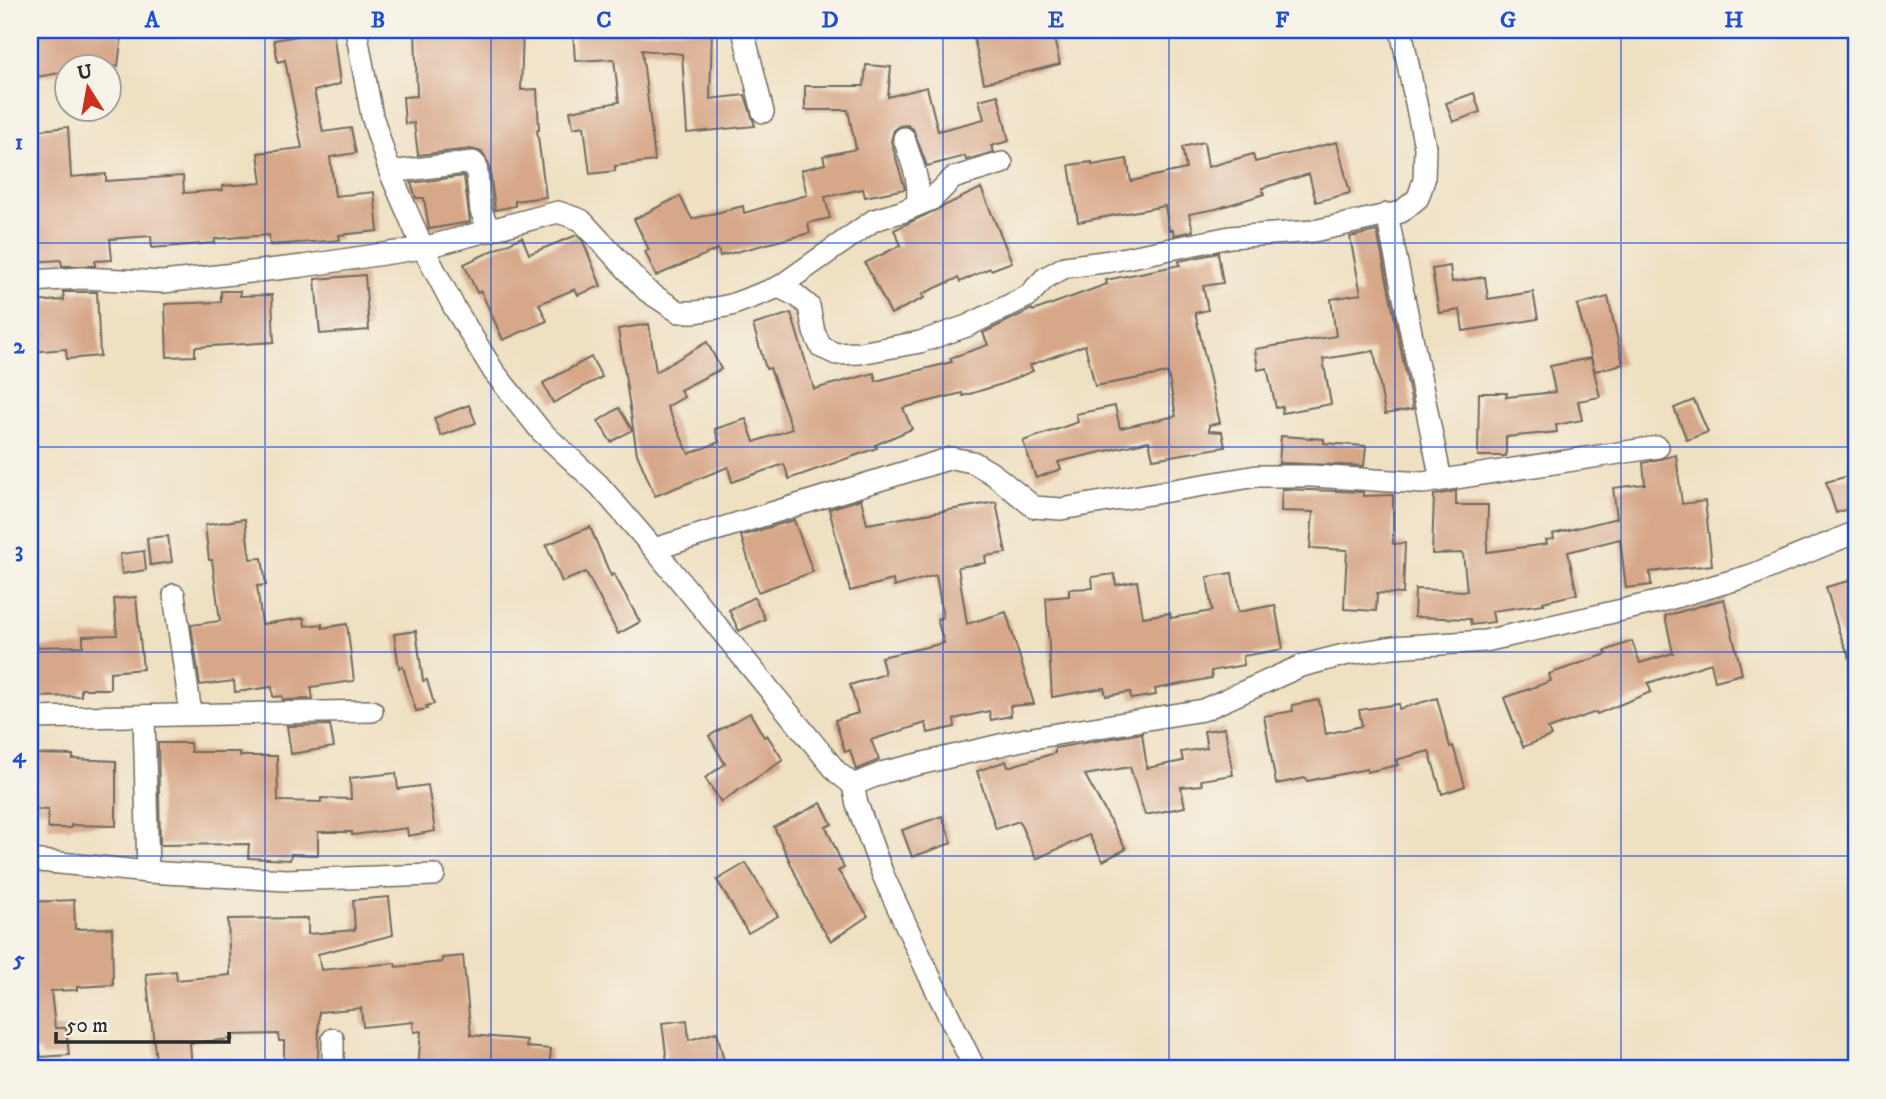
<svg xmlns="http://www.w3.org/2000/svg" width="1886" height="1099" font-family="'IM FELL DW Pica',serif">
	<rect width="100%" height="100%" fill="#f7f3e8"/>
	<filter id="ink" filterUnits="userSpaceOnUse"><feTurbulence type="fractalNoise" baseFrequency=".0143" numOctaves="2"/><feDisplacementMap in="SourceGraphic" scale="14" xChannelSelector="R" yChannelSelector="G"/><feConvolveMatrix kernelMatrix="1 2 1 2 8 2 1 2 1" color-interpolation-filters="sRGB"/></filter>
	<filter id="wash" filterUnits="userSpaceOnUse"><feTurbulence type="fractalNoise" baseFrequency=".00686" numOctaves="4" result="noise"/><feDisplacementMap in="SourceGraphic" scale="28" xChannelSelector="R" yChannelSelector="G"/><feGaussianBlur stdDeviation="1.57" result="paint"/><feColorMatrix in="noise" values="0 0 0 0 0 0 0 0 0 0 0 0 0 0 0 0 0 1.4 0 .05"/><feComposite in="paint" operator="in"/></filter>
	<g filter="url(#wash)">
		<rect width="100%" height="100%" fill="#efe0c2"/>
		<g id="blocks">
			<g fill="#d7a789">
				<path d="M30,30H85L122,34L118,66H66V72L30,78Z"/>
				<path d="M333,30L340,84L314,91L323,132L351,128L356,153L330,157L335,196L374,192L378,231L339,235L340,240L270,245L269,235L215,239V243L152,248L151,236L110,239L112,260L95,261V266H62L61,260L30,262V131L68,127L71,177L106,174V181L183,176L184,193L223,190L222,186L262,183L258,153L302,148L285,60L278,62L274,40Z"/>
				<path d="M415,30H523L521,90L537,89L539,130H537L546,197L515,201V206L495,210L489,164L482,152L471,149L418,155L414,123L405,124L403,97L417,96Z"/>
				<path d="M573,30L660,32V30H712L710,99L745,95L755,126L687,133L682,54L642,50L655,161L615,166V171L590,174L584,126L573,128L570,111L619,102L614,59L575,61Z"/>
				<path d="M972,30H1052L1060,64L984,83Z"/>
				<path d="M866,65L891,67L888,97L927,87L938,131L984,119L979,100L998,95L1009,141L991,146L994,152L966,160L965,156L927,166L913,129L907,125L899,126L894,130L891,141L905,189L865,197L863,189L825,197L830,218L808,223L810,233L720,256L718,249L656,276L645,251L649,250L634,219L680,196L692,219L743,206L744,213L807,195L801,170L825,164L823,156L856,149L848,110H805V86H864Z"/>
				<path d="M1474,93L1480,112L1453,122L1446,103Z"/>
				<path d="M1204,142L1208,167L1253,154L1255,162L1337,142L1350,193L1316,202L1309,174L1262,188L1264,194L1216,209L1189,214L1193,231L1174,235L1173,230H1169L1165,206L1078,222L1069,165L1092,162V165L1127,159L1131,181L1186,169L1182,147Z"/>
				<path d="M464,176L470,222L429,229L424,198H416L411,183Z"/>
				<path d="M981,188L1012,262L991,270L990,268L960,282L958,278L922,294L924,298L891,314L865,263L901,245L894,230Z"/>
				<path d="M1377,231L1413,409L1385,414L1374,351L1323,359L1331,404L1282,413L1283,407L1276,408L1267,368L1258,370L1255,349L1336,336L1331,299L1361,294L1350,237Z"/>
				<path d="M577,235L583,241L601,286L578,295L575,289L539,304L547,321L503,340L481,291L477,293L464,264L522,237L529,254Z"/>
				<path d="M1218,253L1223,283L1203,286L1208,310L1195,313L1220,423L1209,425V431L1222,432L1225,447L1153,459L1149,441L1058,462L1061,469L1036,478L1023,441L1078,422L1076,414L1115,406L1120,428L1176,416L1168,373L1095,386L1085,345L1030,365L1033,371L1002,384L963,396L962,393L903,408L912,429L875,445L877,448L789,479L784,464L732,482L728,467L655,496L637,454L618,329L649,324L656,372L707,342L721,369L680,390L684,397L667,407L689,454L719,442L715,429L746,419L754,442L792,429L770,368L766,369L753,325L791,313L814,389L874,373L876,381L952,362L950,358L988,345L983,333L1032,309L1033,311L1107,284L1106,280L1180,265L1179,261Z"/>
				<path d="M1450,266L1452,282L1485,277L1488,299L1533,292L1538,319L1463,331L1460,310L1439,313L1432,269Z"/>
				<path d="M365,275L369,330L320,334L315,279Z"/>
				<path d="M221,291H240V296L272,295L274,342L195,347V356L167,357L165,304L221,302Z"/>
				<path d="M63,292H97L100,356L67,359L66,349L30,352V302L64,300Z"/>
				<path d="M1608,297L1623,364L1595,371L1577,305Z"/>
				<path d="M591,357L602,377L553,403L543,383Z"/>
				<path d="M1591,358L1600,397L1578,401L1582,420L1556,425L1557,432L1506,437V456H1478L1479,393H1507L1506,397L1555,392L1550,366Z"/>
				<path d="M1694,400L1708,432L1687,440L1674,408Z"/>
				<path d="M469,405L476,423L441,436L434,418Z"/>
				<path d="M619,408L632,430L611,442L598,421Z"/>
				<path d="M1281,436L1324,439V443L1366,446L1364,466L1279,463Z"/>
				<path d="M1676,455L1682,504L1705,501L1712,565L1650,572L1651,585L1626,588L1620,539L1568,552L1577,594L1543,602L1544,604L1492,611L1494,622L1471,625L1470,619L1414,617L1415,589L1467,591L1463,553L1432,554L1434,495L1456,491V505H1488L1487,552L1547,544L1546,540L1554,539L1553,534L1617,518L1613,488L1645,484L1643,463Z"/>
				<path d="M1856,474V506L1836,513L1826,482Z"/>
				<path d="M1282,489L1363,492V496L1393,495V544L1405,543L1403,594L1377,593L1376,611L1344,609L1347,550L1310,548L1313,512L1281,511Z"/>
				<path d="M861,499L867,524L996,502L1006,553L985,556L986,563L958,567L967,624L1006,612L1034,704L1010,706L1011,716L991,720L989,711L954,719L955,727L928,733L926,723L871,740L879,760L856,770L850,750L845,752L835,720L858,713L850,685L885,674L881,657L944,643L937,619L943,617L936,575L894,587L893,580L850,591L829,509Z"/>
				<path d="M245,519L250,559L262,558L266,585L257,586L262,624L304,618L305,626L322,624V628L347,624L354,681L311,687L313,699L283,700L282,696L273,697L272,687L235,692L234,681L200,685L191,625L220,621L212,560H209L205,525Z"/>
				<path d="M794,520L813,572L758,592L741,536Z"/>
				<path d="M590,527L611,576L614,574L640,622L618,634L586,572L562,582L546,545Z"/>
				<path d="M168,536L172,562L150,565L147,538Z"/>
				<path d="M144,551L146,570L122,574L120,554Z"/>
				<path d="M1232,573L1238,612L1275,605L1283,649L1243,656L1244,665L1211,671L1212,678L1155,689L1156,695L1131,699L1130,692L1106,696L1104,688L1052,697L1046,598L1069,596V589L1093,588L1092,577L1114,574L1116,585L1137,581L1143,617L1170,613L1171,618L1212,611L1207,577Z"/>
				<path d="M1856,579V671H1855L1839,632L1826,587Z"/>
				<path d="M136,597L143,669L110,672V689H81V696L30,697V647L83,646V636L117,635L114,599Z"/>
				<path d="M754,597L765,619L739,631L729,610Z"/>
				<path d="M1724,599L1742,674L1715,681L1711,663L1648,683L1651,692L1597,714L1596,712L1548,729L1551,736L1523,747L1504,698L1551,681L1549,674L1607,654L1605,651L1632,641L1640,663L1673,653L1665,616Z"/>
				<path d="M416,631L423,681L427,680L434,704L426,706L427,709L416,711L403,667L399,668L394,634Z"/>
				<path d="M1437,698L1450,747L1453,746L1465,786L1442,794L1429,751L1396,760L1398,765L1367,772V769L1307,781L1306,778L1276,784L1264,716L1293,711L1292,705L1319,700L1326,734L1362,726L1359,710L1399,704V709Z"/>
				<path d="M750,713L764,737L767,735L783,760L721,802L705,778L725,764L709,736Z"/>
				<path d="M330,725L334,747L291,754L287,726Z"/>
				<path d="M1225,728L1233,775L1201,780L1202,785L1181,787L1185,807L1145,815L1130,767L1085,775L1126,849L1103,861L1089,835L1036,859L1019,821L996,829L977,771L1006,761L1008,767L1055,753V748L1142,733L1147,768L1183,761L1181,752L1207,748L1204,731Z"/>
				<path d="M158,743H190L191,752H240V756H277L278,801L321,802V798L351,799L350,778L396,773L398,789L428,785L435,831L408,836L407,828L352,835V832H318V855L291,854L290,860L248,858L249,844L160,845Z"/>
				<path d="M30,754L73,755V759L116,761V826L71,825V828H48V810L30,809Z"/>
				<path d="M821,803L832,824L826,827L844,868L838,871L868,916L831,941L815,917L774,827Z"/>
				<path d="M942,816L952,843L912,857L902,830Z"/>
				<path d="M746,863L778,916L748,933L717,880Z"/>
				<path d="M389,897L393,935L318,954L321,970L395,963L396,967L442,962V958L463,956L471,1035L527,1040L526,1047L551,1049L549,1069H418L421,1031L414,1032L413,1022L363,1027L361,1008L319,1012L318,1069H284V1041H279L278,1034L233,1035V1039L190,1043L192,1069H157L146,974L176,971L177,980L230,975L228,919L308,918V934L355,930L353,900Z"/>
				<path d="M74,900L75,929L112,928L113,985L77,987V990L51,991L55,1028H66L69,1055L41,1057L40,1051L30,1052V902Z"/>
				<path d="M687,1020L689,1040L717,1032L726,1069H668L662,1023Z"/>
			</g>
		</g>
	</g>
	<g filter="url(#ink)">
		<use href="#blocks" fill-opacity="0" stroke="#706a60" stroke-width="2"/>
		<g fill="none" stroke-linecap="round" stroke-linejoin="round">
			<g stroke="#706a60" stroke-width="24">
				<g id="street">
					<path d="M356,30L372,116L390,172L423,248L454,307L494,372L541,431L599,485L654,549L837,772L853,785L857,804L883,875L929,975L975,1069"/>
					<path d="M743,30L763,112"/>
					<path d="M904,138C911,161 921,180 917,204"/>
					<path d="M390,172L473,162L476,165L481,211L490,231"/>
					<path d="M1387,214L1441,480"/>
					<path d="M30,281L82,278L163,282L303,266L423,248L558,212L581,220L647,291L679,312H696L731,305L779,287L797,296L809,306L814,332L821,347L836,354L860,353L920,342L967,326L1028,296L1045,278L1065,267L1111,261L1230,237L1314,231L1401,212L1418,198L1424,180L1425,147L1401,30"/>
					<path d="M779,287L874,220L901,212L932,199L953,178L1002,163"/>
					<path d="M654,549L951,458L973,462L993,474L1034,507L1061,509L1257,476H1312L1423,483L1658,447"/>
					<path d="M174,595L191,714"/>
					<path d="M144,716L148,872"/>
					<path d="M30,718L372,711"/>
					<path d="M853,785L885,772L1026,739L1203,710L1301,666L1344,655L1393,647L1485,641L1662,601L1752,575L1856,532"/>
					<path d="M30,860L148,872L286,880L434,875"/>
					<path d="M333,1069V1039"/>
				</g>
			</g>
			<use href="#street" stroke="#fff" stroke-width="21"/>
		</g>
	</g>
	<path fill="none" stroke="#1d4ed8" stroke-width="2" stroke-opacity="0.55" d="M265,30V1069M491,30V1069M717,30V1069M943,30V1069M1169,30V1069M1395,30V1069M1621,30V1069M30,243H1856M30,447H1856M30,652H1856M30,856H1856"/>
	<rect width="1886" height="1099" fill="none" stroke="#f7f3e8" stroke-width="77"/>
	<g transform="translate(88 88) rotate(349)"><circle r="33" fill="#f7f3e8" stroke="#a5a39c" stroke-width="2"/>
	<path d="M0-5L12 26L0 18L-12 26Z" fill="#c8321e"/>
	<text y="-10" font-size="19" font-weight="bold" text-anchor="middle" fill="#2b2b2b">U</text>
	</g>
	<path d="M56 1032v10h173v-10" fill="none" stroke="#2b2b2b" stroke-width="3.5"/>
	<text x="66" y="1032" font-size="21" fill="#2b2b2b" stroke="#f7f3e8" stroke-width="5" paint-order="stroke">50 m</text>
	<rect x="38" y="38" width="1810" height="1022" fill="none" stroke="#1d4ed8" stroke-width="2.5"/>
	<g font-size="23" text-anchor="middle" font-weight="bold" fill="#1d4ed8">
		<text x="152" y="27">A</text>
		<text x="378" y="27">B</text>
		<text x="604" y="27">C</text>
		<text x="830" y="27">D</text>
		<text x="1056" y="27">E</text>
		<text x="1282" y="27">F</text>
		<text x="1508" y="27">G</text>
		<text x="1734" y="27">H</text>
		<text x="19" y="149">1</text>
		<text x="19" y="353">2</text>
		<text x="19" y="557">3</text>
		<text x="19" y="762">4</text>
		<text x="19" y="966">5</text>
	</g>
</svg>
